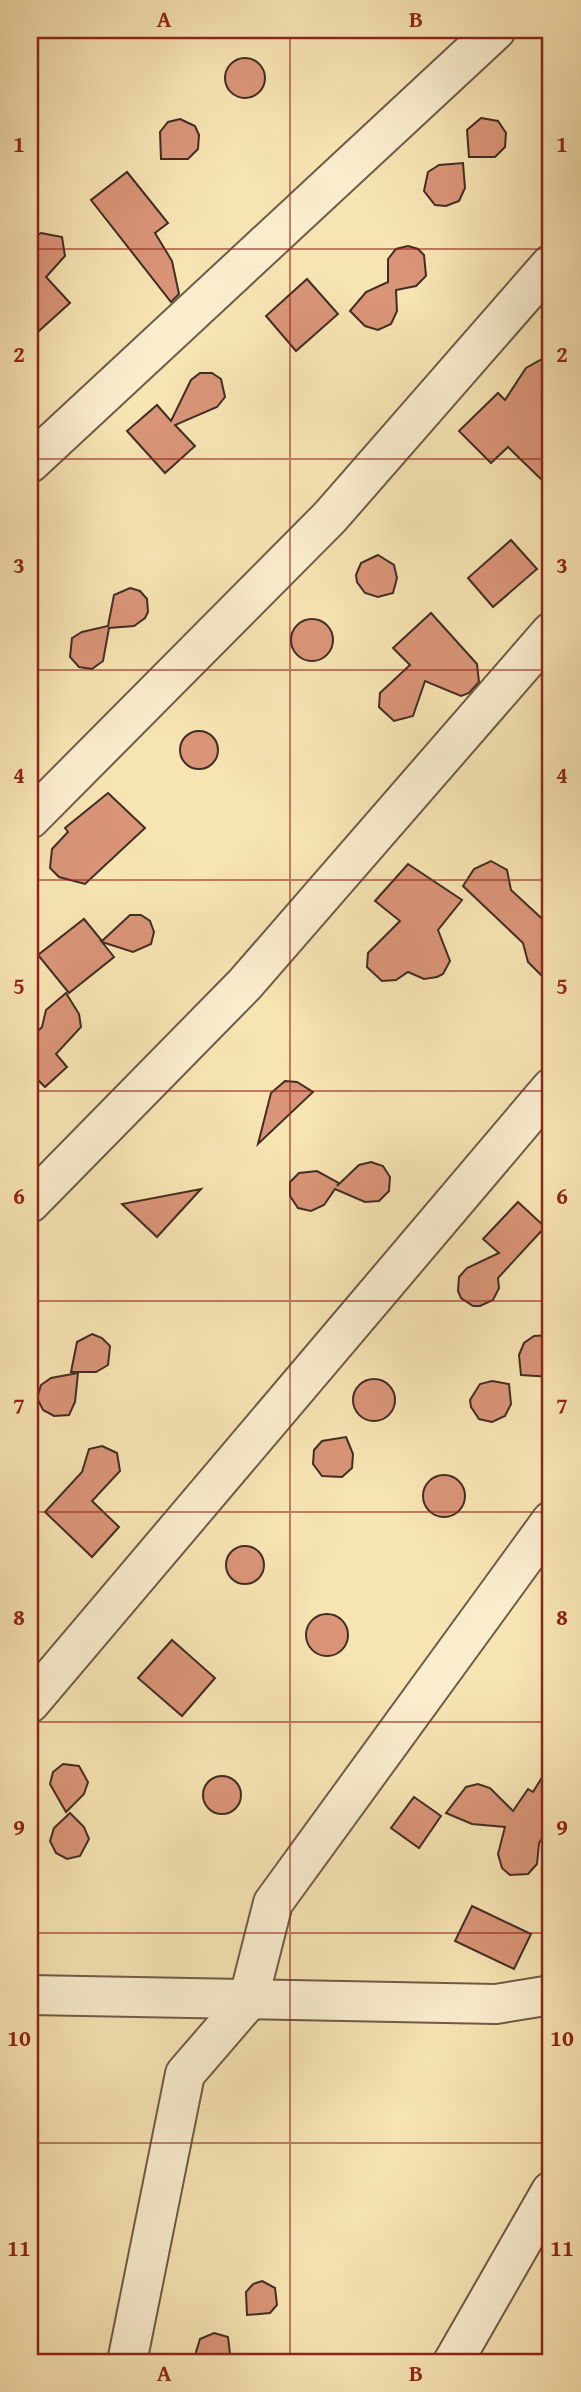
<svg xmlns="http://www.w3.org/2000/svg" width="581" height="2392" font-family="'Gentium Book Plus',serif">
	<rect width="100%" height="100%" fill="#f7e4b3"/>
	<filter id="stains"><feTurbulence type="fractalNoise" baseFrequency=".00286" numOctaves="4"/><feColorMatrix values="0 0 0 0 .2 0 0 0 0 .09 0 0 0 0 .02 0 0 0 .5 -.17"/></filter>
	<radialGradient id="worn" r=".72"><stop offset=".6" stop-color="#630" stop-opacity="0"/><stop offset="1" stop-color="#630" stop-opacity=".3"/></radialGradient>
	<g fill="#da9578" stroke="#412d24" stroke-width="2">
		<circle cx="245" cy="78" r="20"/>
		<path d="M481,118L498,121L506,133L505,147L495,157H469L467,130Z"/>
		<path d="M180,119L195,126L199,135L198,149L188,159H161L160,132L168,122Z"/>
		<path d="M463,163L465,188L459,201L446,206L435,205L424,191L428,172L439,165Z"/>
		<path d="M127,172L168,223L155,233L172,261L179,294L171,302L91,200Z"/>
		<path d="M41,233L62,237L65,256L46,277L70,303L30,339V240Z"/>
		<path d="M408,246L418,249L424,255L426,276L416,286L396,290L397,311L391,324L378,330L365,326L350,311L366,292L388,282V259L396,249Z"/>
		<path d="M307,279L338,314L296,351L266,316Z"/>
		<path d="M551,354V489L508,447L491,463L459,431L498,393L505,400L526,368Z"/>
		<path d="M200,373H212L221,379L225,397L217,407L175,425L195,446L165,473L127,431L157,405L171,421L191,380Z"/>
		<path d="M511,540L537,569L493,607L468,578Z"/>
		<path d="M378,555L394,565L397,578L393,593L378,597L365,593L357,582L356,575L361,563Z"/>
		<path d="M130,588L140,591L147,599L148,612L145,618L134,626L109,628L103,661L92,669L79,667L70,657L72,638L82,632L108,626L114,595Z"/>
		<path d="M431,613L477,664L479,682L469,693L461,696L425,681L413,716L394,721L379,707L380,693L410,665L393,648Z"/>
		<circle cx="312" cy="640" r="21"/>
		<circle cx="199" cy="750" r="19"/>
		<path d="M108,793L145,828L85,884L59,877L50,868L52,849L68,832L65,828Z"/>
		<path d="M491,861L507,870L511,890L551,927V985L528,962L523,943L463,886L474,869Z"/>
		<path d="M408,864L462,900L438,930L450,961L443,974L437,977L424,979L408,972L396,980L382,981L367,967L368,953L400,921L375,901Z"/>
		<path d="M130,915H141L150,921L154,932L151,944L133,952L102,942L114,957L69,993L38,955L84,919L102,941Z"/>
		<path d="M66,993L79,1014L81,1027L56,1054L67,1067L45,1087L33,1075L30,1079V1026L36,1033L42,1027L46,1010Z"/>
		<path d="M285,1081L297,1082L313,1092L258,1144L271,1093Z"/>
		<path d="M371,1162L383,1166L390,1177L389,1191L379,1201L365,1202L335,1189L324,1205L311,1211L298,1208L290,1196V1182L299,1173L317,1171L339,1183L337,1186L359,1165Z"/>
		<path d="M201,1189L157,1237L122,1204Z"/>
		<path d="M518,1202L545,1227L498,1278L499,1288L493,1300L480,1306H473L461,1298L458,1291L459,1277L467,1268L499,1253L483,1239Z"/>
		<path d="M92,1334L102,1338L110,1346L108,1365L96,1372H71L77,1342Z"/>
		<path d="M551,1335V1377L521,1375L519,1355L524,1343L534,1336Z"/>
		<path d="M78,1373L75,1402L69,1415L54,1416L43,1410L37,1398L41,1385L51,1378Z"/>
		<circle cx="374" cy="1400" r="21"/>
		<path d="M492,1381L509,1384L511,1404L505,1416L492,1422L479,1419L471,1407L470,1400L480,1384Z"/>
		<path d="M346,1437L353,1454L352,1468L342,1477L322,1476L313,1464L314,1450L322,1441Z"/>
		<path d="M102,1446L117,1453L120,1471L92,1501L119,1527L92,1557L45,1512L82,1472L89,1449Z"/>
		<circle cx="444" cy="1496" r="21"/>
		<circle cx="245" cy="1565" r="19"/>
		<circle cx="327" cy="1635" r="21"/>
		<path d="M172,1640L215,1678L182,1716L138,1678Z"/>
		<path d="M551,1763V1825L539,1843L537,1864L528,1874L510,1875L502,1868L498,1854L505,1827L472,1824L446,1813L466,1787L478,1784L490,1788L513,1811L528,1789L533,1792Z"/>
		<path d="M63,1764L79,1766L88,1782L84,1794L66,1812L50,1784L53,1772Z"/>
		<circle cx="222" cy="1795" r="19"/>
		<path d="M414,1797L441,1816L419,1848L391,1828Z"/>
		<path d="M70,1813L84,1827L89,1839L80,1856L67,1859L56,1853L50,1841L54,1828Z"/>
		<path d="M472,1906L531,1934L514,1969L455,1941Z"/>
		<path d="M262,2281L275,2288L277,2305L270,2313L247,2315L246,2292L253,2284Z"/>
		<path d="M214,2333L228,2337L231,2362H193L200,2339Z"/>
	</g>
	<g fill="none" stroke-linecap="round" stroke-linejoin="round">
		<g stroke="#6e5b48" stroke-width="42">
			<g id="minor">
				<path d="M30,463L496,30"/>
				<path d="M30,819L330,517L551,264"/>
				<path d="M30,1203L245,984L551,632"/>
				<path d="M30,1703L551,1088"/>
				<path d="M30,1995L496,2004L551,1995"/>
				<path d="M127,2362L185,2074L248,2001L273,1903L551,1521"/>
				<path d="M453,2362L551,2191"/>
			</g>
		</g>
		<use href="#minor" stroke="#faedce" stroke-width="38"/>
	</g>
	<path fill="none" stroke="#8f2418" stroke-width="2" stroke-opacity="0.55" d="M290,30V2362M30,249H551M30,459H551M30,670H551M30,880H551M30,1091H551M30,1301H551M30,1512H551M30,1722H551M30,1933H551M30,2143H551"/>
	<rect width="581" height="2392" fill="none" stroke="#f7e4b3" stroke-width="77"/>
	<rect x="38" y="38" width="504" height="2316" fill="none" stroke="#8f2418" stroke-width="2.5"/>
	<g font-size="23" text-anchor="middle" font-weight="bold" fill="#8f2418">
		<text x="164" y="27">A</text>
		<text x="416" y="27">B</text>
		<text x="19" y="152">1</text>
		<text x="562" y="152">1</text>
		<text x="19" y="362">2</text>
		<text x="562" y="362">2</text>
		<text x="19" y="573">3</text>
		<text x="562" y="573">3</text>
		<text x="19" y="783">4</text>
		<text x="562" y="783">4</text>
		<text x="19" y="994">5</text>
		<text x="562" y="994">5</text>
		<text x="19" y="1204">6</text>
		<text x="562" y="1204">6</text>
		<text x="19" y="1414">7</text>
		<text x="562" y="1414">7</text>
		<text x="19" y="1625">8</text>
		<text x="562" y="1625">8</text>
		<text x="19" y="1835">9</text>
		<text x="562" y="1835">9</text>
		<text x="19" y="2046">10</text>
		<text x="562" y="2046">10</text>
		<text x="19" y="2256">11</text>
		<text x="562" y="2256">11</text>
		<text x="164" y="2381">A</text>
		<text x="416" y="2381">B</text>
	</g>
	<rect width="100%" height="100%" filter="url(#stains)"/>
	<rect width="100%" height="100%" fill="url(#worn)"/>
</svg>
